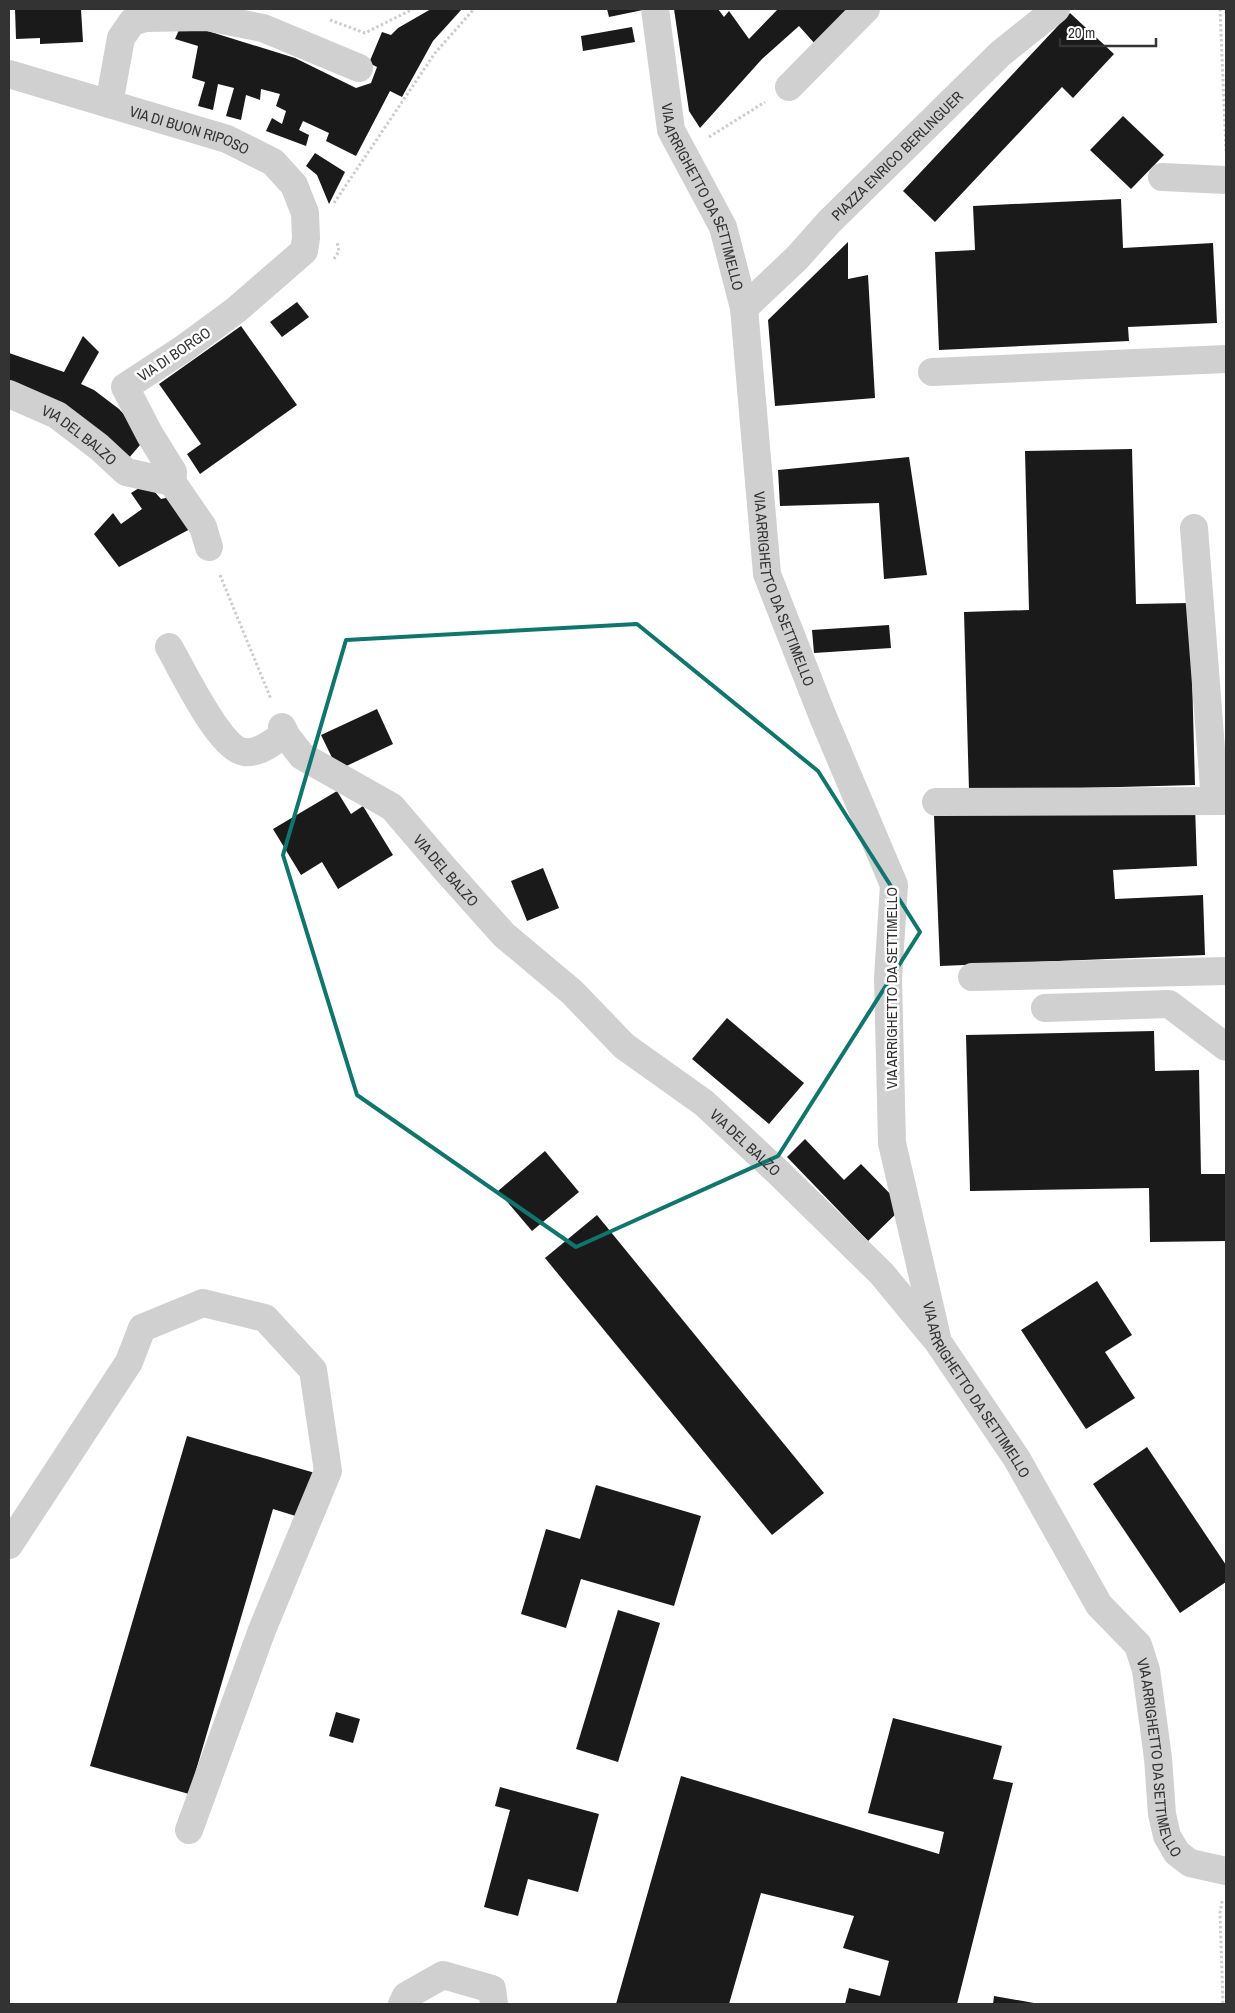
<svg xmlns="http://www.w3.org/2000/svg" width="1235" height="2013" font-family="'Archivo Narrow',sans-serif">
	<rect width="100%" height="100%" fill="#fff"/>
	<g fill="#1a1a1a">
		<path d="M15,9H81L83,42L40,44V38L16,39Z"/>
		<path d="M431,9H462L433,41L402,97L390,91L356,156L326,141L329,133L303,121L299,130L309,135L306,146L266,131L272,118L282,124L286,111L276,106L280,94L261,89L260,100L246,95L241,120L226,116L234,88L218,84L213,110L198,106L205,82L192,78L198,46L175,39L182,23L295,58L356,88L371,83L377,67L369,63L382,32L391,35L398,28Z"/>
		<path d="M607,9H643V10L609,17Z"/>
		<path d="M674,9H718L724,17L729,11L749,39L778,9H850L816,45L799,26L762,59L700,128L689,111Z"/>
		<path d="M1070,13L1114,54L1073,98L1062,87L935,222L903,191Z"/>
		<path d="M632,27L635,42L583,51L581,36Z"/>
		<path d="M1123,116L1164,155L1131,189L1090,150Z"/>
		<path d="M315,153L345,172L329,204L317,175L306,166Z"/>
		<path d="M1121,199L1123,248L1213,243L1217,323L1128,327L1129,341L939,350L935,252L975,250L973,206Z"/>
		<path d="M848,242V279L868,275L875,398L775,406L768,320Z"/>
		<path d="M297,302L309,317L282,337L270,322Z"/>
		<path d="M241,326L297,405L200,474L187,454L201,444L159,384Z"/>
		<path d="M83,336L99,352L81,384L94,390L119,409L146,438L128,459L9,382V353L64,372Z"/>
		<path d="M1132,449L1136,604L1190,603L1195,785L969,791L964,612L1029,610L1025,451Z"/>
		<path d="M909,457L927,575L884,579L879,503L780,506L778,470Z"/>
		<path d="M147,483L161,499L175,496L192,528L119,567L94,534L113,513L121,524L142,509L131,493Z"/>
		<path d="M889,625L891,648L814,653L812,630Z"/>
		<path d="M377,709L393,744L338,770L321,735Z"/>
		<path d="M337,791L351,814L363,806L393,855L338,889L322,862L301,875L273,829Z"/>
		<path d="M1195,805L1197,866L1113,870L1115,899L1203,895L1205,955L940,966L934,816Z"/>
		<path d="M543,868L559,908L527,921L511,881Z"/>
		<path d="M727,1018L804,1083L769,1124L692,1059Z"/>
		<path d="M1154,1031L1155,1071L1199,1070L1201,1174H1226V1241L1150,1242L1149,1188L970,1191L966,1035Z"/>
		<path d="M805,1139L844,1180L861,1164L903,1207L868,1241L787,1157Z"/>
		<path d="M545,1151L579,1192L532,1231L498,1191Z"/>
		<path d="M597,1215L824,1493L772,1535L545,1258Z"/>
		<path d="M1097,1281L1132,1335L1105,1352L1135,1398L1086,1429L1021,1330Z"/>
		<path d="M187,1436L315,1473L302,1518L273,1509L189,1794L90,1766Z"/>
		<path d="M1147,1447L1226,1565V1582L1180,1613L1093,1484Z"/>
		<path d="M596,1485L701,1516L674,1606L581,1579L566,1628L521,1614L546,1529L580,1539Z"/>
		<path d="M618,1610L660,1623L618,1762L576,1749Z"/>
		<path d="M336,1712L360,1719L353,1743L329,1736Z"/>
		<path d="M893,1718L1002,1746L993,1779L1013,1783L957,2004H845L849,1988L880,1996L889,1961L843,1948L854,1916L761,1893L729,2004H616L681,1776L939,1854L944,1832L868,1813Z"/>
		<path d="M500,1787L599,1814L578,1892L528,1879L518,1916L484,1907L510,1810L495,1806Z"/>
		<path d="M994,1996L1034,2003V2004H993Z"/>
	</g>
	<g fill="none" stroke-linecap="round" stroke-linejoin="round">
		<g stroke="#cdcdcd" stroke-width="3" stroke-dasharray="2.5 2.5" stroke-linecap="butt">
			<path d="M1220,9L1226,151"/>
			<path d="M330,20L365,33L413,9"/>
			<path d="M709,137L765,102"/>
			<path d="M334,203L435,53L474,9"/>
			<path d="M334,259L339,251L337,242"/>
			<path d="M220,575L271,699"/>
			<path d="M1222,1901L1220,1913L1223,2004"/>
		</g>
		<g stroke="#d0d0d0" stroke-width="28">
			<path id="s1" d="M655,9L671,130L723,227L744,308L767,574L823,717L894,885L888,978L892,1143L938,1342L1017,1459L1099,1605L1138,1645L1146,1670L1158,1758L1162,1814L1167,1836L1177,1853L1190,1863L1226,1871"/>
			<path id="s2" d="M9,74L227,139L273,162L294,185L305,213L306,238L304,251L236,310L183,349L125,387L150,435L173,472L172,482"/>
			<path d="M789,87L866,9"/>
			<path d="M109,104L121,38L132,22L145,18L207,17L263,28L359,68"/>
			<path d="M1162,177L1226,180"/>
			<path id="s3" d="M744,308L797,258L829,222L1000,54L1056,9"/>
			<path d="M932,372L1226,359"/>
			<path id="s4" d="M9,394L57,415L99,447L126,472L172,482L203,527L209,547"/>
			<path d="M1194,528L1215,801"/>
			<path d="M169,647C182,669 219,748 244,752C259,754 273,742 285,734"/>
			<path id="s5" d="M282,727L287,737L302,756L392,807L445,869L504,935L572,992L624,1046L704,1103L779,1173L882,1274L934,1337"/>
			<path d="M936,802L1226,801"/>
			<path d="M972,977L1226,971"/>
			<path d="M1045,1008L1169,1004L1226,1047"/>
			<path d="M9,1545L129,1362L142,1328L203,1303L265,1318L313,1370L328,1471L262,1630L189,1830"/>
			<path d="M402,2004L406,1996L443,1975L492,1989L494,2004"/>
		</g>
	</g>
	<path fill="none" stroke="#0f766e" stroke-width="4" stroke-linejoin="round" d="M637,624L818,771L920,932L778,1156L576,1247L357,1095L283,855L346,640Z"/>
	<g text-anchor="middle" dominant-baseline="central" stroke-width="5" stroke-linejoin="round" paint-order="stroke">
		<g font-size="15" fill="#333" stroke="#fff">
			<text stroke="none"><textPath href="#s2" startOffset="189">VIA DI BUON RIPOSO</textPath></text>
			<text stroke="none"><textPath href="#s3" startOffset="216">PIAZZA ENRICO BERLINGUER</textPath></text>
			<text stroke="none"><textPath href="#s1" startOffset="196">VIA ARRIGHETTO DA SETTIMELLO</textPath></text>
			<text transform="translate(174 354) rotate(-34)">VIA DI BORGO</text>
			<text stroke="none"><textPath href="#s4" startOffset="82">VIA DEL BALZO</textPath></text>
			<text stroke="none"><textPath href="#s1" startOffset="601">VIA ARRIGHETTO DA SETTIMELLO</textPath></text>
			<text stroke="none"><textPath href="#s5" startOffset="222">VIA DEL BALZO</textPath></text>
			<text transform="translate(891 988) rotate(-90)">VIA ARRIGHETTO DA SETTIMELLO</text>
			<text stroke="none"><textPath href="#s5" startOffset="628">VIA DEL BALZO</textPath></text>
			<text stroke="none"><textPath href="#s1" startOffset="1441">VIA ARRIGHETTO DA SETTIMELLO</textPath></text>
			<text stroke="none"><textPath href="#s1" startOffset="1861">VIA ARRIGHETTO DA SETTIMELLO</textPath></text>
		</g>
	</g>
	<rect width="1235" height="2013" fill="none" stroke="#333333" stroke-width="20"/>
	<path d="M1060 38v8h96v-8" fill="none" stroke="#333333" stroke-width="2.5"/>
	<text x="1068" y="38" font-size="15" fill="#333333" stroke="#ffffff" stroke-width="4" paint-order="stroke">20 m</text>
</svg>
